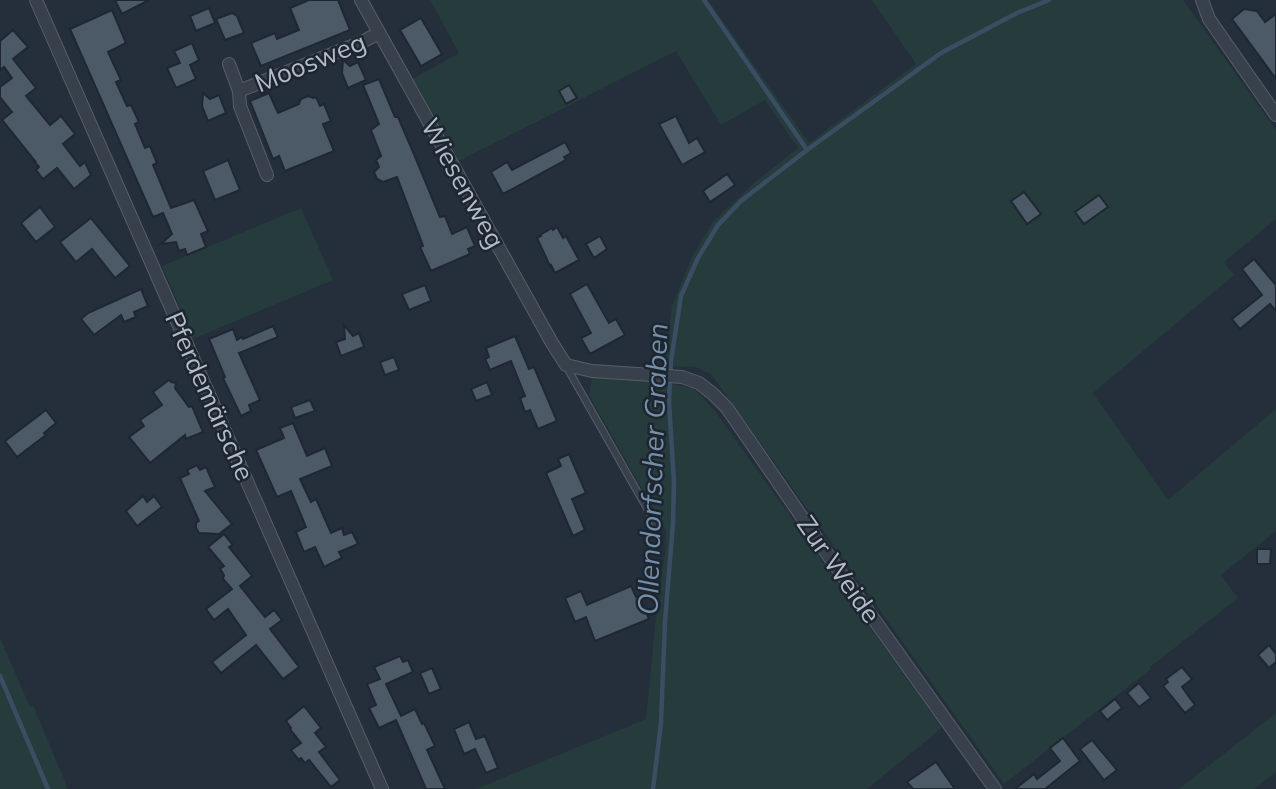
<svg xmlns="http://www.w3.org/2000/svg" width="1276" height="789" font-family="Mulish,sans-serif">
	<rect width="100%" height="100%" fill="#242f3b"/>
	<g fill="#263b3c">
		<path d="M430,0H708L809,143L916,64L872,0H1183L1276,130V219L1224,262L1234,275L1093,393L1168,500L1276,409V531L1221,575L1238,598L1150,667L1151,669L1004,784L711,374L695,367L665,366L672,306L692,257L713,222L755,182L798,148L765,100L721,125L676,51L459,161L413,79L459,53Z"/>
		<path d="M301,208L333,280L193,339L162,266Z"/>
		<path d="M598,376L665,383L693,388L715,411L942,728L867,789H476L646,719L656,616L665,553L666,531L589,395L592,378Z"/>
		<path d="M0,638L30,707L33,705L68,789H0Z"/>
		<path d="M1276,713V772L1254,789H1179Z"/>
	</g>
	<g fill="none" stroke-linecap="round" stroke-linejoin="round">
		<g stroke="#3a4e63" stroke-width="4.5">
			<path d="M704,0L807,150"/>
			<path d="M0,676L48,789"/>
			<path d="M653,789L661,723L665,622L673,523L674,483L669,402L671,361L681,296L698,258L718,225L741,201L807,150L941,53L1017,13L1049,0"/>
		</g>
	</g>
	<g fill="#4c5a67" stroke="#1f2832" stroke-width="2">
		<path d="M115,0H149L122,14Z"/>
		<path d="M309,0H338L350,30L261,66L251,43L275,33L277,39L299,30L290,8Z"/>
		<path d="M209,8L215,23L196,31L190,16Z"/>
		<path d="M1244,9L1257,11L1265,22L1276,14V79L1232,19Z"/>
		<path d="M112,10L126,43L108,52L121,80L116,82L127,106L131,105L139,122L135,124L145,148L150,146L157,163L153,165L171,208L194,200L208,231L201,234L206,247L187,255L185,249L179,251L176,242L161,244L172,234L163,213L153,217L70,29Z"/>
		<path d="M232,13L237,16L244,33L225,40L216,19Z"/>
		<path d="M421,18L442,54L421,66L400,30Z"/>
		<path d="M13,30L28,47L13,59L36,88L26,96L50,125L61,116L75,134L63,144L80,166L85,162L91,175L74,189L57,168L43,179L36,170L39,167L34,161H35L2,120L12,112L0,97V87L12,78L4,67L0,70V41Z"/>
		<path d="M192,43L199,60L190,65L196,79L176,88L167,68L180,63L174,51Z"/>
		<path d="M343,60L350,66L358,62L366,80L348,88L342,73Z"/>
		<path d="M379,79L395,117H398L416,159L440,217L445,216L452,234L467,227L475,246L468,249L470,254L431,271L420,247L423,246L397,177L383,182L377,179L374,172L379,167L376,160L381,156L371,130L379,124L363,85Z"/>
		<path d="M569,85L577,98L566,104L559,91Z"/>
		<path d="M203,93L210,99L219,95L226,113L208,121L202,106Z"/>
		<path d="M269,93L278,113L299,104L301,99L308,96L313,98L316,97L320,106L324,104L331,121L323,124L334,151L285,171L279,156L273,159L250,101Z"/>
		<path d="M676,116L689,143L697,138L705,152L682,165L659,124Z"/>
		<path d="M565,142L571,153L564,157L566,160L503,194L491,172L507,162L512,170Z"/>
		<path d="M228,160L240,190L215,200L203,171Z"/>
		<path d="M727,174L735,185L710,202L703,191Z"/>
		<path d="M1024,192L1041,214L1027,224L1011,201Z"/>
		<path d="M1099,195L1108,207L1084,224L1075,212Z"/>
		<path d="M40,207L55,227L36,242L21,223Z"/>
		<path d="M91,218L130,266L115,278L92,249L76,262L60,242Z"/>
		<path d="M557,227L563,238L566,236L579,260L555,273L551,265L550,266L537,238L541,236L540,235L552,228L553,230Z"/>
		<path d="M600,236L607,249L594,258L586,244Z"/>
		<path d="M1254,259L1275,284L1276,283V311L1270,304L1240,329L1232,319L1262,295L1242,269Z"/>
		<path d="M587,284L609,323L616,319L625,335L590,354L581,338L591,333L570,294Z"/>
		<path d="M425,285L431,301L409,310L402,294Z"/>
		<path d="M141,289L148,306L134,312L136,317L124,322L121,315L94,335L81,319L88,313Z"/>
		<path d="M344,325L353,336L359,333L364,347L341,356L336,342L345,339Z"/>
		<path d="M273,326L278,337L239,353L260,400L249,405L251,411L241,416L223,378L225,377L209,339L233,329L237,340L242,337L243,339Z"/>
		<path d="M515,336L529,369L534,367L557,421L538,429L530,410L525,412L520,398L525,396L511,361L490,370L485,359L489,357L486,348Z"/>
		<path d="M394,357L399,370L385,375L380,362Z"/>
		<path d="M169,380L171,382L176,383L175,388L189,407L192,406L203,432L186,439L185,435L150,463L129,437L144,426L140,420L162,405L153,392Z"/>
		<path d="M487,382L492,395L476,401L471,389Z"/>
		<path d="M310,400L315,411L295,418L291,407Z"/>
		<path d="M46,410L56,423L44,433L46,435L17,457L5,441Z"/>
		<path d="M293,423L307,456L325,448L332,466L300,479L311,502L316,499L331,533L342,528L344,535L352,532L358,544L339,552L342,558L324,567L315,547L304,552L296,532L306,527L291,491L277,497L256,450L284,438L280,428Z"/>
		<path d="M569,454L586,493L572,499L585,530L573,536L546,473L561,466L558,459Z"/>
		<path d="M197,465L200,470L206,467L215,487L205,491L232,524L219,534L199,533L196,528V523L199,521L180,478L189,474L187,470Z"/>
		<path d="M143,496L147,502L154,496L162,507L137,526L126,511Z"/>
		<path d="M224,534L233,545L229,547L252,576L240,586L265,617L274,610L282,620L270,629L299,667L283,679L256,645L221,673L212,662L246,635L228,609L214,620L206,609L232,589L223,579L224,575L220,569L224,566L208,547Z"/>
		<path d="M1257,549H1271L1270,564H1257Z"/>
		<path d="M631,586L636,597L638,596L641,603H642L649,619L595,641L586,617L575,622L565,598L581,591L587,605Z"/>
		<path d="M1269,645L1276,654V662L1269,668L1258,655Z"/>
		<path d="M400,656L403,662L408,660L413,672L386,684L401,716L415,709L422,724L424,723L435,746L427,750L445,789H426L396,720L379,728L369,708L376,705L367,684L380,679L374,667Z"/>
		<path d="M1182,667L1192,679L1182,687L1195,705L1185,713L1163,686L1168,682L1166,679Z"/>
		<path d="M432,668L441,689L429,694L420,673Z"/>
		<path d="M1139,683L1151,698L1139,707L1127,693Z"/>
		<path d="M1115,699L1122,708L1107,720L1100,711Z"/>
		<path d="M304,706L321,728L315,733L326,747L319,752L340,780L331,787L309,760L305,763L301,758L299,760L291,750L301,743L290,729L291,728L286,721Z"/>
		<path d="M469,722L476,739L485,736L498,768L486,773L475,749L464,754L454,729Z"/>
		<path d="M1063,738L1080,761L1045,789H1015L1034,774L1037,779L1060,761L1050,748Z"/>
		<path d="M1092,740L1117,770L1104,780L1080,749Z"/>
		<path d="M936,762L955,789H913L907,782Z"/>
	</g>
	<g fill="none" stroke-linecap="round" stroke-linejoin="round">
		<g stroke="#565f69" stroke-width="8">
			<path id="service" d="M566,366L657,526"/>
		</g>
		<g stroke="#565f69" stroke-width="14">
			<g id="minor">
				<path d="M36,0L382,789"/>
				<path d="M361,0L552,343L566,365L592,371L682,377L699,383L713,394L727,408L828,555L995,789"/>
				<path d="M1202,0L1209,19L1276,115"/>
				<path d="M229,64L239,91L240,106L267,175"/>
				<path d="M239,91L362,42L379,33"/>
			</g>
		</g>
		<use href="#service" stroke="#38414b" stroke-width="6"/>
		<use href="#minor" stroke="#38414b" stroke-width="12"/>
	</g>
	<g text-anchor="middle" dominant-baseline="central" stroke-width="5" stroke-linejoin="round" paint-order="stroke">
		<g font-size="26" fill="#b3bcc7" stroke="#1d2630">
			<text transform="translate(310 62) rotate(-22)">Moosweg</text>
			<text transform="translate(463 183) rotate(61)">Wiesenweg</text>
			<text transform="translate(210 396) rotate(66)">Pferdemärsche</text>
			<text transform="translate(839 569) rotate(55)">Zur Weide</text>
		</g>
		<g font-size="28" font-style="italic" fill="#758fa9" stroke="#1d2630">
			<text transform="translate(652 469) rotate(-88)">Ollendorfscher Graben</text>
		</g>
	</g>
</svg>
